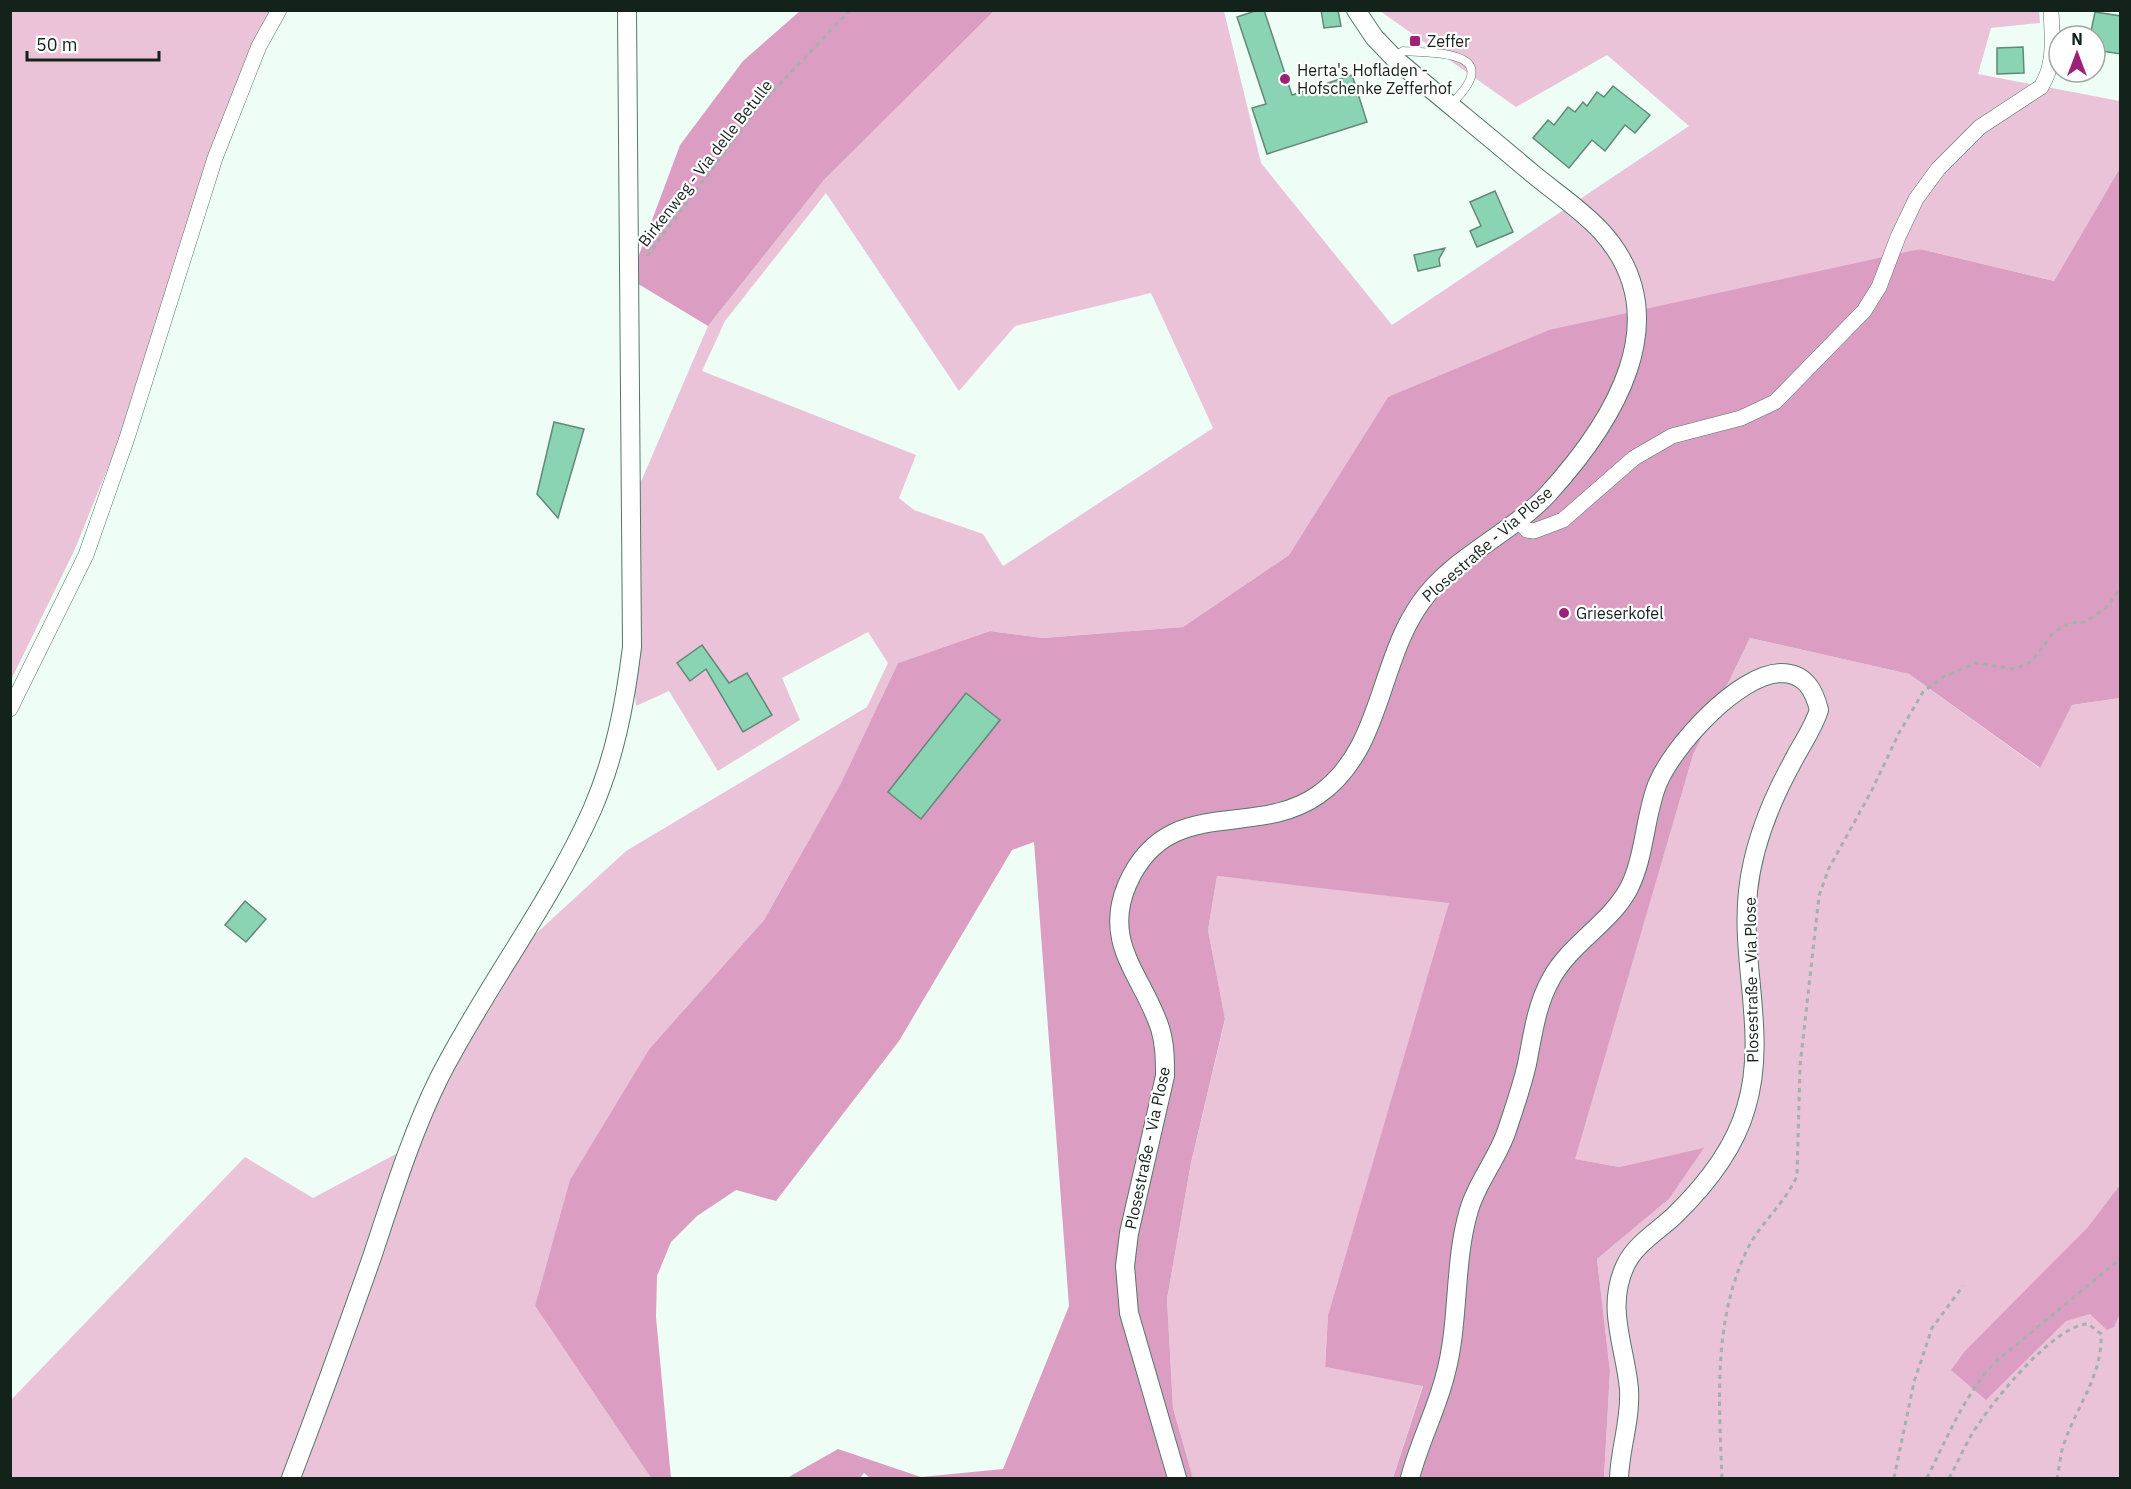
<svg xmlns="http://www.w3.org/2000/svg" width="2131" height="1489" font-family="'IBM Plex Sans',sans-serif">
	<rect width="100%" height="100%" fill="#eefef6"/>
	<g fill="#eac3d9" fill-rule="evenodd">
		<path d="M11,11H271L121,435L75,549L11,680Z"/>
		<path d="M994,11H1224L1261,163L1392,325L1689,126L1607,55L1516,107L1380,11H2039L2040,23L1991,28L1978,74L2120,101V168L2054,281L1920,249L1388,397L1289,555L1183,627L1043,638L990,631L898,663L841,783L764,920L650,1048L535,1306L651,1478H11L10,1401L245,1157L313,1198L409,1147L506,961L626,851L867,707L888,663L868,632L782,678L800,720L718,771L669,691L636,706L621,528L708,326L824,180ZM826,193L959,391L1015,326L1151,293L1213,428L1003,566L983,534L914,510L899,498L916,455L702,371L725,321Z"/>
		<path d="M1750,638L1909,674L2039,768L2072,705L2120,698V1478H1604L1610,1371L1597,1259L1669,1199L1703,1149L1619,1167L1574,1159L1693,755Z"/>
		<path d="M1217,876L1450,902L1328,1315L1325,1367L1423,1385L1393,1478H1193L1173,1408L1167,1299L1191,1163L1225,1020L1208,930Z"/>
	</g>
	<g fill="#db9ec2">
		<path d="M800,11H994L824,180L708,326L630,279L680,145L743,61Z"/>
		<path d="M2120,168V698L2072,705L2040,768L1909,674L1750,638L1693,755L1575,1159L1619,1167L1704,1148L1669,1199L1597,1259L1610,1371L1604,1478H1393L1423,1386L1325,1367L1328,1315L1449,903L1217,876L1208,930L1225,1019L1191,1163L1167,1299L1173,1408L1193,1478H870L864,1473L860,1478H787L838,1449L921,1477L1003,1469L1069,1306L1034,842L1012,850L899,1041L776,1201L736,1190L697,1216L671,1242L657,1276L656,1317L671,1478H651L535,1306L570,1180L650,1048L764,920L841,783L898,663L990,631L1043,638L1183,627L1289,555L1388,397L1549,330L1920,249L2054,281Z"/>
		<path d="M2120,1185V1313L2114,1327L2107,1330L2090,1314L2066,1321L1986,1400L1951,1370L1965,1351L2088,1227Z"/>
	</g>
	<g fill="#8ad3b3" stroke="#638877" stroke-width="1.5">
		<path d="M1258,10H1264L1292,95L1352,75L1367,122L1267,154L1252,108L1266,104L1237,17Z"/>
		<path d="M1321,10H1338L1341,26L1324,28Z"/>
		<path d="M2095,12L2121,16V54L2095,50V36H2090Z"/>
		<path d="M2023,47L2024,73L1997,74V48Z"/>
		<path d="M1613,86L1650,115L1635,133L1625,125L1605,151L1592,140L1569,168L1533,138L1548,120L1554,125L1568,107L1575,112L1583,102L1587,106L1597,92L1604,97Z"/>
		<path d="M1495,191L1513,232L1477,247L1470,231L1481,226L1470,202Z"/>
		<path d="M1445,248L1439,259L1440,266L1418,271L1414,255Z"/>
		<path d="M554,422L584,429L558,518L537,494Z"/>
		<path d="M702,645L729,683L747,673L772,715L743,732L706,669L690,681L677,663Z"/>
		<path d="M966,693L1000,720L921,819L888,792Z"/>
		<path d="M245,901L266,919L246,942L225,925Z"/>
	</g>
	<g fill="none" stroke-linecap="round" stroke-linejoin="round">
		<g stroke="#547868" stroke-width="9">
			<path id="service" d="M1394,58L1403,51C1440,53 1505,52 1451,104"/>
		</g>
		<g stroke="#547868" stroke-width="16">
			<g id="minor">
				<path d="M1519,521L1527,530L1534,531L1563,520L1634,458L1672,436L1741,418L1775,402L1864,311L1879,287L1898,237L1916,199L1938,169L1980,127L2041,87C2056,63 2052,37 2051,10"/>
				<path d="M10,709L86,555L127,438L215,158L259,46L279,10"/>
			</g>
		</g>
		<g stroke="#547868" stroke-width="20">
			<g id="tertiary">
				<path d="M291,1478C319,1405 346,1331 372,1257C392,1197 411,1135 439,1078C486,986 550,904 592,810C615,757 625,704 632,647L627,10"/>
				<path d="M1177,1478L1129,1313L1125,1266L1129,1233L1165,1076C1165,1060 1165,1044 1160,1028C1143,976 1102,944 1127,885C1167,792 1254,840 1318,795C1386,748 1377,652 1429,592C1462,553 1512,532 1547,495C1612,424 1680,319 1602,232C1582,210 1556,193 1533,174C1487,135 1440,97 1394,58L1374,37L1356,10"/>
				<path d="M1410,1478C1419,1443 1436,1411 1445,1376C1460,1322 1453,1264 1469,1210C1477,1182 1498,1158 1507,1130C1514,1109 1522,1086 1527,1064C1533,1034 1536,1006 1551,979C1570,944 1609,924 1628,890C1645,858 1644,819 1657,785C1672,747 1738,674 1781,673C1805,673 1814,690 1819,710C1813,729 1801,745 1792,763C1770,803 1753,845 1748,891C1740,963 1768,1036 1746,1108C1734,1150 1705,1186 1674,1216C1658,1231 1636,1244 1626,1264C1605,1307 1625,1345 1629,1389C1631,1420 1620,1448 1619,1478"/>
			</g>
		</g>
		<g stroke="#a2b1aa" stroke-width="3" stroke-dasharray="4.5 4.5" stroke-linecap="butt">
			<path d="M647,256L760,105L850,10"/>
			<path d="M1722,1478C1719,1404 1713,1322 1746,1252C1759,1224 1784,1205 1797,1176L1800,1066L1819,896L1829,868L1871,792L1899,733L1923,692L1943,677L1976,663L2015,669L2032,661L2054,632L2070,623L2085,622L2105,609L2120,589"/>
			<path d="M1894,1478L1914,1382L1932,1328L1963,1286"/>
			<path d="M1927,1478C1947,1438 1963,1398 1993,1364L2120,1259"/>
			<path d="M1949,1478C1959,1461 1966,1441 1978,1425C1996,1397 2055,1325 2088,1324L2101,1334C2103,1377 2073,1411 2062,1450C2060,1459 2059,1469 2057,1478"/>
		</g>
		<use href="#service" stroke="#fff" stroke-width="8"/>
		<use href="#minor" stroke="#fff" stroke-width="15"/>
		<use href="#tertiary" stroke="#fff" stroke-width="18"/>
	</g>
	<g fill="#9d2177" stroke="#fff" stroke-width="2">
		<rect x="1409" y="35" width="12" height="12" rx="3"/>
		<circle cx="1285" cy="79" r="6"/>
		<circle cx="1564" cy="613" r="6"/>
	</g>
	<g text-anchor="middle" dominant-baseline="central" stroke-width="4.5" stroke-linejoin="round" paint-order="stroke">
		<g font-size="16" fill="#13221b" stroke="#fff" text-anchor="start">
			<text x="1427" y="41">Zeffer</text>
			<text x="1297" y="70">Herta's Hofladen -<tspan x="1297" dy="18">Hofschenke Zefferhof</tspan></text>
			<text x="1576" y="613">Grieserkofel</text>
		</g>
		<g font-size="16" fill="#13221b" stroke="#fff">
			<text transform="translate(705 163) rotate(-52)">Birkenweg - Via delle Betulle</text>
			<text transform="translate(1487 544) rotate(-41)">Plosestraße - Via Plose</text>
			<text transform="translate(1751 980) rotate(-91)">Plosestraße - Via Plose</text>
			<text transform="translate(1147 1148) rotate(-78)">Plosestraße - Via Plose</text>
		</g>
	</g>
	<rect width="2131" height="1489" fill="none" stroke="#13221b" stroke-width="24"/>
	<g transform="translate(2077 54)"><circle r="28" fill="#ffffff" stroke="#a1a7a4" stroke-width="1.5"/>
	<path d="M0-4.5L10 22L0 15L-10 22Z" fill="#9d2177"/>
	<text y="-9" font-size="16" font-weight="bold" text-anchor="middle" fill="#13221b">N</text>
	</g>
	<path d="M27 51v9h132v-9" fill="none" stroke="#13221b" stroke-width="3"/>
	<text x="36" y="51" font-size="18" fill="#13221b" stroke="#ffffff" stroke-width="4.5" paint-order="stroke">50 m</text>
</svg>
